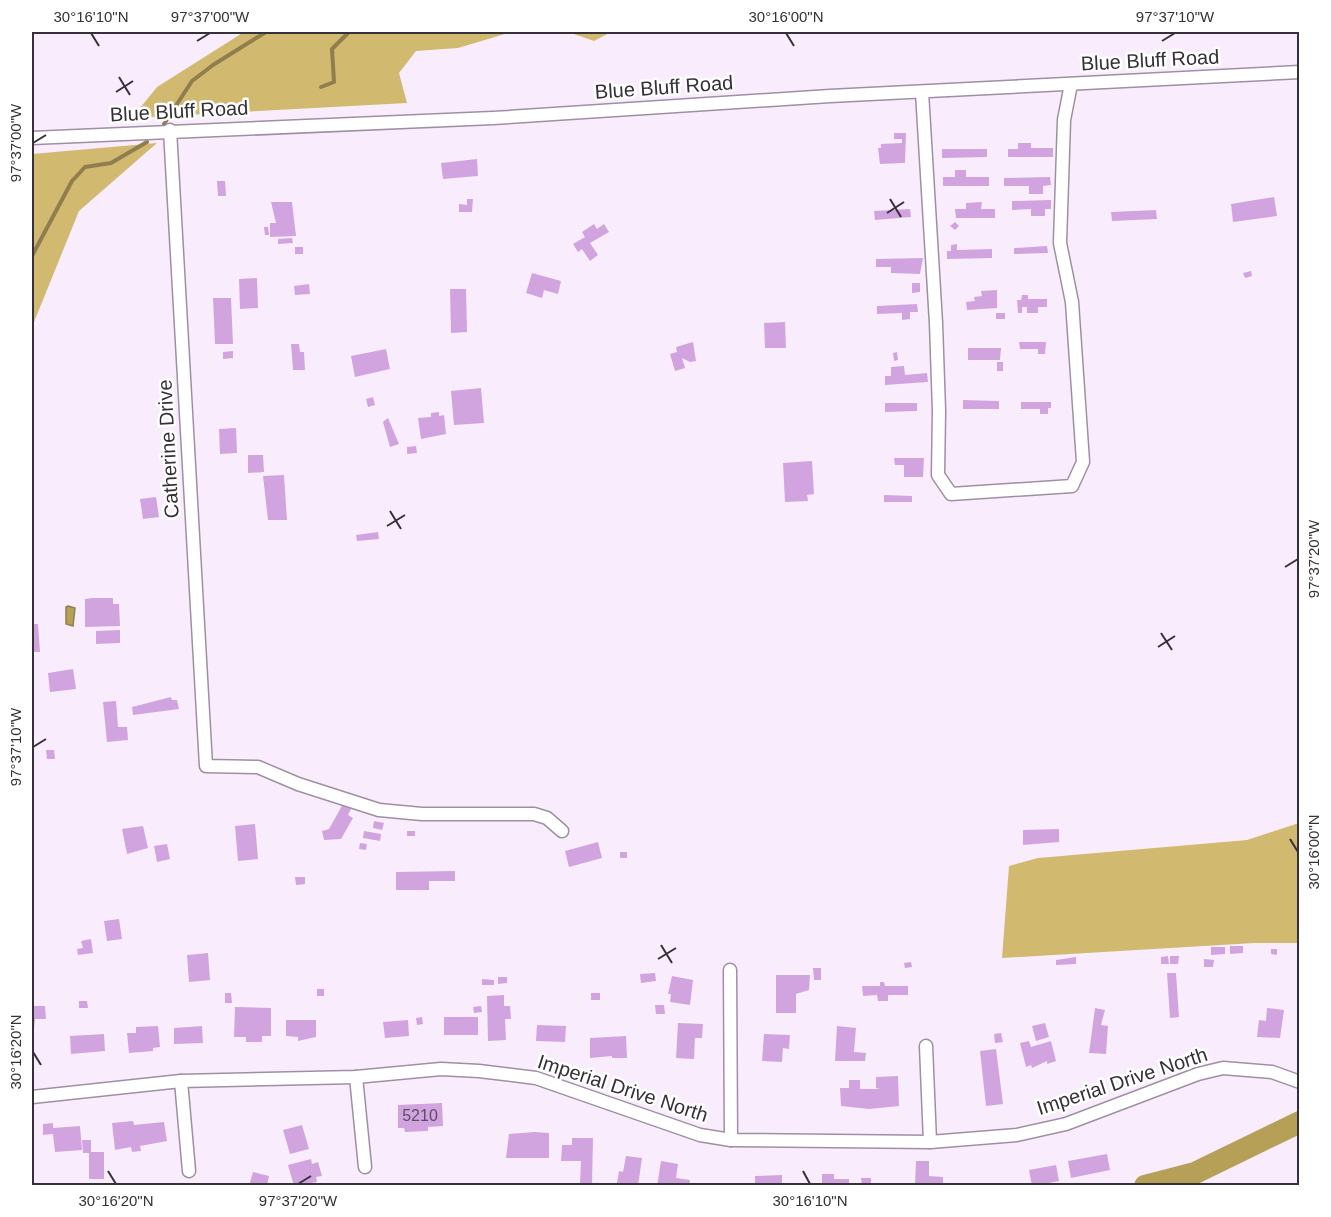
<svg xmlns="http://www.w3.org/2000/svg" width="1331" height="1217" font-family="Arial,sans-serif">
	<rect width="100%" height="100%" fill="#f9edfd"/>
	<g fill="#d1ba70">
		<path d="M244,32H512L458,48L416,51L399,73L407,103L132,118L157,87Z"/>
		<path d="M568,32H611L594,41Z"/>
		<path d="M157,143L79,211L32,327V154Z"/>
		<path d="M1299,823V943H1254L1002,958L1009,866L1038,858L1247,840Z"/>
	</g>
	<path fill="#b6a057" stroke="#907e4e" stroke-width="1.5" d="M68,606L75,608L73,626L66,624V607Z"/>
	<g fill="none" stroke-linecap="round" stroke-linejoin="round">
		<g stroke="#907e4e" stroke-width="4">
			<path d="M321,87L334,82L332,49L349,32"/>
			<path d="M164,124L192,81L213,65L266,32H273"/>
			<path d="M32,256L72,181L85,167L111,163L147,142"/>
		</g>
		<path stroke="#b6a057" stroke-width="22" d="M1145,1186L1195,1173L1300,1122"/>
	</g>
	<g fill="#d1a4e0">
		<path d="M894,133H906L905,163L880,164L878,148H881V144L902,143V139H894Z"/>
		<path d="M1018,143H1031V148H1053V157H1008V149H1018Z"/>
		<path d="M942,149H987V157L942,158Z"/>
		<path d="M477,159L478,176L443,179L441,163Z"/>
		<path d="M955,170H966V177H989V186H943V177H955Z"/>
		<path d="M1050,177L1051,185L1043,186V194H1029V186H1004V178Z"/>
		<path d="M217,181H225L226,196H218Z"/>
		<path d="M1274,197L1277,216L1233,222L1231,204Z"/>
		<path d="M467,199H473L472,212H459V204L467,205Z"/>
		<path d="M1051,200V209H1045V216H1031V209L1012,210V201Z"/>
		<path d="M271,202H292L296,236L270,237V223H276Z"/>
		<path d="M982,202L981,209H995V218H956L955,209H966V203Z"/>
		<path d="M910,209L911,217L875,220L874,211Z"/>
		<path d="M1156,210L1157,219L1112,221L1111,212Z"/>
		<path d="M955,222L959,226L955,230L950,226Z"/>
		<path d="M594,224L597,229L604,224L609,232L590,243L598,255L590,261L582,249L578,252L573,244L585,237L582,232Z"/>
		<path d="M264,227H268L269,235H265Z"/>
		<path d="M292,238L293,243L278,244V239Z"/>
		<path d="M957,244V250L992,249V258L947,259V251H951V245Z"/>
		<path d="M1047,246L1048,253L1014,254V248Z"/>
		<rect x="295" y="247" width="8" height="7"/>
		<path d="M923,258L920,274L891,273V267H876V259Z"/>
		<path d="M1251,271L1252,276L1245,278L1243,273Z"/>
		<path d="M532,273L561,281L558,294L544,290L542,298L526,293Z"/>
		<path d="M257,278L258,308L240,309L239,279Z"/>
		<path d="M912,283H920V292L912,293Z"/>
		<path d="M309,284L310,294L295,295L294,286Z"/>
		<path d="M450,289H466L467,332L451,333Z"/>
		<path d="M997,290V308L967,310L966,302L975,301L974,297L982,296L981,291Z"/>
		<path d="M1022,295H1028V299H1047V307H1038V313H1027V307H1022V313H1018L1017,300H1021Z"/>
		<path d="M213,298H231L233,344H215Z"/>
		<path d="M917,304L918,312H910V319L902,320V313L877,314V306Z"/>
		<rect x="996" y="313" width="9" height="6"/>
		<path d="M785,322L786,348H765L764,323Z"/>
		<path d="M693,342L696,361L690,362L682,358L685,368L675,371L670,354L677,352L676,347Z"/>
		<path d="M1019,342H1046L1045,354H1038V349H1020Z"/>
		<path d="M291,344H299L300,352H304L305,370H293Z"/>
		<path d="M968,348H1001L1000,360H968Z"/>
		<path d="M386,349L390,369L355,377L351,356Z"/>
		<path d="M233,351V358L223,359V352Z"/>
		<path d="M897,352L898,360L894,361L893,353Z"/>
		<rect x="997" y="362" width="6" height="9"/>
		<path d="M904,366L905,375L927,373L928,382L885,385V376H891V367Z"/>
		<path d="M481,388L484,423L454,425L451,391Z"/>
		<path d="M373,397L375,405L368,407L366,399Z"/>
		<path d="M963,400L999,401V409H963Z"/>
		<path d="M1021,402H1051V408H1048V414H1040V409H1021Z"/>
		<path d="M885,403H917V411L885,412Z"/>
		<path d="M439,412V416L444,415L446,434L421,439L418,418L431,417V413Z"/>
		<path d="M388,418L399,444L390,447L383,422Z"/>
		<path d="M236,428L237,453L220,454L219,429Z"/>
		<path d="M416,446L417,453L407,454V447Z"/>
		<path d="M248,455H263L264,472L248,473Z"/>
		<path d="M894,458H924L923,477H904V465H895Z"/>
		<path d="M812,461L814,494L807,495L808,501L785,502L783,463Z"/>
		<path d="M284,475L287,520H268L263,476Z"/>
		<path d="M884,495L912,496V502H884Z"/>
		<path d="M156,497L159,517L143,519L140,499Z"/>
		<path d="M378,532L379,539L357,541L356,535Z"/>
		<path d="M93,598H113V604H119L120,626L85,627V599Z"/>
		<path d="M32,624H38L40,652H32Z"/>
		<path d="M120,630V643L96,644V631Z"/>
		<path d="M73,669L76,689L50,692L48,673Z"/>
		<path d="M171,697L172,700H177L179,709L133,715L132,707Z"/>
		<path d="M116,701L118,727H127L128,740L107,742L103,702Z"/>
		<path d="M46,750H54L55,759H47Z"/>
		<path d="M343,804L351,809L348,815L353,818L341,839L324,840L322,831L329,829Z"/>
		<path d="M374,821L384,823L382,830L373,828Z"/>
		<path d="M255,824L258,859L238,861L235,826Z"/>
		<path d="M143,826L148,848L127,854L122,829Z"/>
		<path d="M1059,829V842L1023,845V830Z"/>
		<path d="M364,831L381,834L380,841L363,838Z"/>
		<rect x="407" y="831" width="8" height="5"/>
		<path d="M598,842L602,858L569,867L565,851Z"/>
		<path d="M360,843L367,844L366,850L359,849Z"/>
		<path d="M167,844L170,859L157,862L154,846Z"/>
		<rect x="620" y="852" width="7" height="6"/>
		<path d="M455,871V881H429V890H396V872Z"/>
		<path d="M295,877H305V884L296,885Z"/>
		<path d="M119,919L122,939L107,941L104,921Z"/>
		<path d="M91,939L93,953L78,955L77,949L83,948L81,941Z"/>
		<path d="M1230,946H1243V953L1230,954Z"/>
		<path d="M1211,947H1225V954L1211,955Z"/>
		<path d="M1271,949H1277V955L1271,954Z"/>
		<path d="M208,953L210,980L189,982L187,955Z"/>
		<path d="M1168,956L1169,964H1161V957Z"/>
		<path d="M1170,956H1179L1178,964H1170Z"/>
		<path d="M1076,957V964L1056,965V960Z"/>
		<path d="M1204,959L1214,960L1213,967H1204Z"/>
		<path d="M911,962L912,967L905,968L904,963Z"/>
		<path d="M813,968H821V980H814Z"/>
		<path d="M655,973L656,981L641,983L640,974Z"/>
		<path d="M1167,973H1176L1179,1017L1170,1018Z"/>
		<path d="M776,975H810L809,990L796,994V1013H776Z"/>
		<path d="M672,976L693,980L690,1005L670,1002L671,994H668Z"/>
		<path d="M498,977H507V983L498,984Z"/>
		<path d="M482,979L494,980V985H482Z"/>
		<path d="M880,982H884L885,986H908V995H888V1001H878L877,995L863,996L862,986H880Z"/>
		<rect x="317" y="989" width="7" height="7"/>
		<path d="M225,993H231L232,1003H225Z"/>
		<rect x="591" y="993" width="9" height="7"/>
		<path d="M504,995V1006H510L511,1019H505L506,1040L488,1041L487,996Z"/>
		<path d="M79,1001H87L88,1008H79Z"/>
		<path d="M655,1005H664L665,1014H656Z"/>
		<path d="M32,1006H45L46,1019H35L34,1029H32Z"/>
		<path d="M481,1006L482,1012L474,1013L473,1007Z"/>
		<path d="M235,1007L271,1008V1036H262V1042H246V1037H234Z"/>
		<path d="M1095,1008L1105,1010L1101,1025L1108,1026L1106,1054L1089,1053Z"/>
		<path d="M1267,1008L1284,1010L1280,1038L1257,1037L1259,1020L1266,1021Z"/>
		<path d="M422,1017L423,1024L417,1025L416,1018Z"/>
		<rect x="444" y="1017" width="34" height="18"/>
		<path d="M286,1020H316V1037L298,1041V1037L286,1036Z"/>
		<path d="M408,1020L409,1036L385,1038L383,1022Z"/>
		<path d="M678,1023L703,1024L702,1038H695L694,1059L676,1058Z"/>
		<path d="M1045,1023L1049,1037L1036,1041L1032,1026Z"/>
		<path d="M537,1025L566,1026L565,1042L536,1041Z"/>
		<path d="M158,1026L160,1047L153,1048V1051L129,1053L127,1033H136V1027Z"/>
		<path d="M202,1026L203,1043L174,1044V1028Z"/>
		<path d="M837,1026L856,1028L854,1052L866,1053L865,1061H835Z"/>
		<path d="M1001,1033L1003,1042L995,1043L994,1034Z"/>
		<path d="M104,1034L105,1051L71,1054L70,1036Z"/>
		<path d="M764,1034L790,1035L789,1049L783,1048L782,1062L762,1061Z"/>
		<path d="M626,1036L627,1058H612V1056L590,1058V1038Z"/>
		<path d="M1029,1041L1031,1047L1051,1041L1056,1061L1047,1064V1061L1032,1068L1031,1065L1026,1067L1020,1043Z"/>
		<path d="M996,1049L1003,1104L986,1106L980,1051Z"/>
		<path d="M898,1076L899,1106L869,1109L841,1106L840,1088H849V1080H860V1089H880L876,1088V1077Z"/>
		<path d="M442,1103L443,1126L428,1127V1131L405,1132L404,1128H398V1105Z"/>
		<path d="M133,1121L134,1125L164,1122L167,1141L140,1146L141,1151L132,1152L131,1147L115,1150L112,1123Z"/>
		<path d="M53,1123V1128L80,1126L82,1150L55,1152L53,1134L43,1135V1124Z"/>
		<path d="M302,1125L309,1149L290,1154L283,1130Z"/>
		<path d="M534,1132L549,1133V1158H506L509,1134Z"/>
		<path d="M572,1138H593L592,1185L580,1184L581,1161H561L562,1145H572Z"/>
		<path d="M82,1140H91V1152H104V1179H89V1153H83Z"/>
		<path d="M1107,1154L1110,1170L1071,1178L1068,1161Z"/>
		<path d="M626,1156L642,1158L638,1186H621L617,1183L619,1171L623,1172Z"/>
		<path d="M311,1159L312,1164L318,1162L322,1176L316,1177L317,1182L294,1186L288,1165Z"/>
		<path d="M661,1161L678,1164L676,1178L690,1180L689,1186H657Z"/>
		<path d="M916,1161H929V1176L943,1177V1186H915Z"/>
		<path d="M1056,1165L1059,1181L1032,1186L1029,1170Z"/>
		<path d="M253,1172L269,1176L267,1186H249Z"/>
		<path d="M822,1174H834V1179H849V1186H822Z"/>
		<path d="M782,1175V1186H755V1176Z"/>
		<path d="M861,1178H871V1186H862Z"/>
	</g>
	<g fill="none" stroke-linecap="round" stroke-linejoin="round">
		<g stroke="#9e90a2" stroke-width="15">
			<g id="minor">
				<path d="M922,92L936,323L939,411L938,475L951,494L1072,486L1083,462L1072,302L1060,243L1064,120L1071,84"/>
				<path d="M170,130L206,766L258,767L298,784L379,810L422,814H534L547,818L562,831"/>
				<path d="M32,138L493,118L830,96L1300,72"/>
				<path d="M730,970L731,1140"/>
				<path d="M926,1046L930,1142"/>
				<path d="M356,1077L365,1167"/>
				<path d="M181,1081L189,1171"/>
				<path d="M32,1097L181,1081L356,1077L441,1069L479,1071L536,1078L700,1135L731,1140L930,1142L1017,1135L1066,1124L1198,1074L1223,1068L1272,1072L1300,1082"/>
			</g>
		</g>
		<use href="#minor" stroke="#fff" stroke-width="12"/>
	</g>
	<path fill="none" stroke="#363038" stroke-width="2" d="M91,33L99,46M786,33L794,46M197,41L210,33M1162,41L1175,33M119,77L130,95M116,92L133,81M33,143L46,135M890,199L901,217M887,213L904,202M390,511L401,529M387,526L405,515M1285,567L1298,559M1161,633L1172,650M1158,647L1175,636M33,747L46,739M1290,839L1298,852M661,945L672,963M658,959L676,948M33,1052L41,1065M108,1171L116,1184M803,1171L810,1184M298,1184L311,1176"/>
	<g text-anchor="middle" dominant-baseline="central" stroke-width="5" stroke-linejoin="round" paint-order="stroke">
		<g font-size="16" fill="#5d4d62">
			<text x="420" y="1115">5210</text>
		</g>
		<g font-size="20" fill="#363038" stroke="#fff">
			<text transform="translate(1150 60) rotate(-3)">Blue Bluff Road</text>
			<text transform="translate(664 87) rotate(-4)">Blue Bluff Road</text>
			<text transform="translate(179 111) rotate(-3)">Blue Bluff Road</text>
			<text transform="translate(168 449) rotate(-93)">Catherine Drive</text>
			<text transform="translate(1122 1081) rotate(-18)">Imperial Drive North</text>
			<text transform="translate(623 1088) rotate(18)">Imperial Drive North</text>
		</g>
	</g>
	<rect width="1331" height="1217" fill="none" stroke="#ffffff" stroke-width="66"/>
	<rect x="33" y="33" width="1265" height="1151" fill="none" stroke="#363038" stroke-width="2"/>
	<g font-size="15" text-anchor="middle" fill="#363038">
		<text x="91" y="22">30°16'10"N</text>
		<text x="210" y="22">97°37'00"W</text>
		<text x="786" y="22">30°16'00"N</text>
		<text x="1175" y="22">97°37'10"W</text>
		<text transform="translate(16 143) rotate(-90)" y="5">97°37'00"W</text>
		<text transform="translate(1314 559) rotate(-90)" y="5">97°37'20"W</text>
		<text transform="translate(16 747) rotate(-90)" y="5">97°37'10"W</text>
		<text transform="translate(1314 852) rotate(-90)" y="5">30°16'00"N</text>
		<text transform="translate(16 1052) rotate(-90)" y="5">30°16'20"N</text>
		<text x="116" y="1206">30°16'20"N</text>
		<text x="298" y="1206">97°37'20"W</text>
		<text x="810" y="1206">30°16'10"N</text>
	</g>
</svg>
